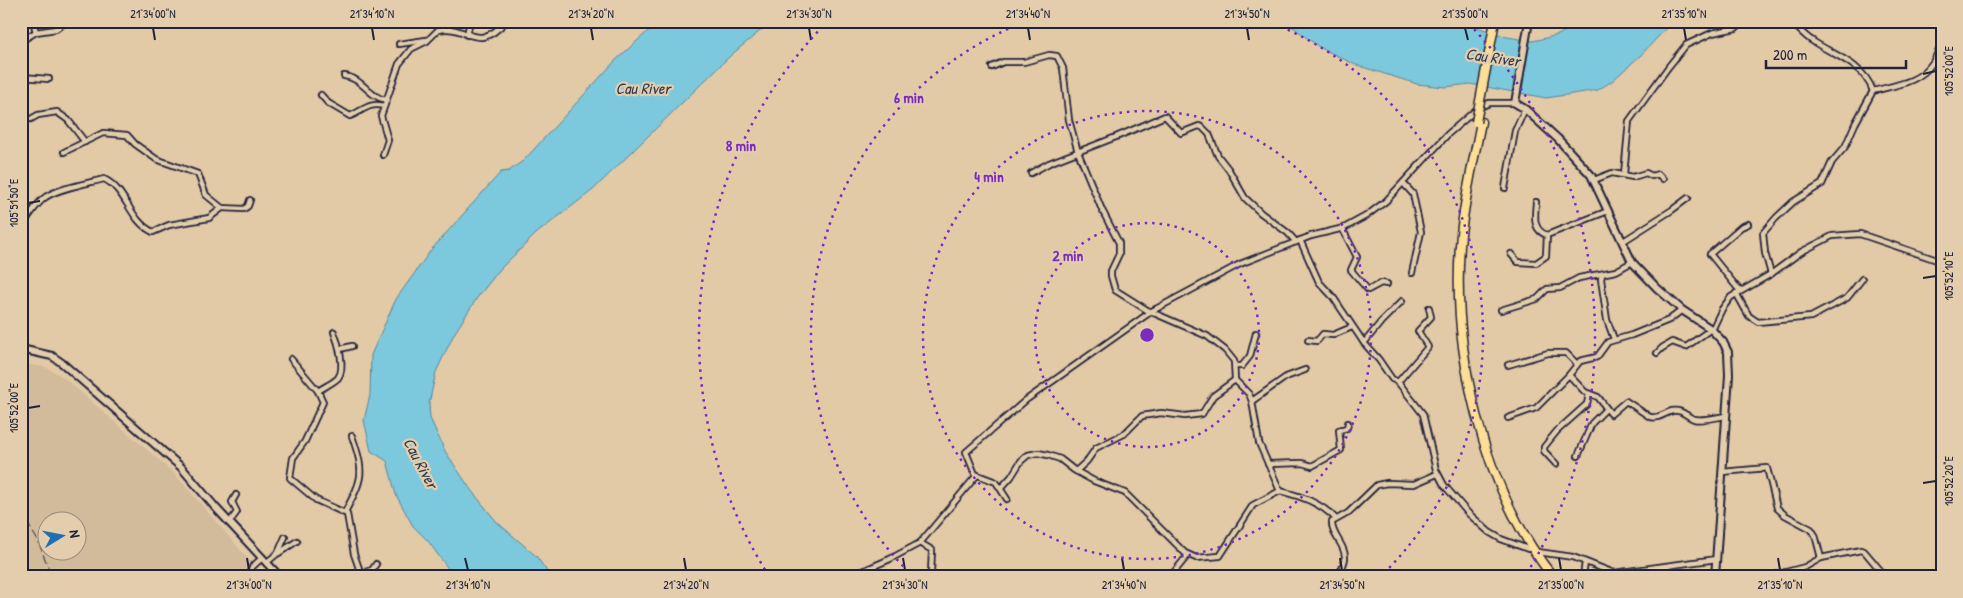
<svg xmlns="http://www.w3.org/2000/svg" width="1963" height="598" font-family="'Patrick Hand',sans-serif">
	<rect width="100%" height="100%" fill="#e2caa7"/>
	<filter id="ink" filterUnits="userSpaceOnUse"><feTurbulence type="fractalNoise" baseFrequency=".02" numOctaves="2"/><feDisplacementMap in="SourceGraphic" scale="10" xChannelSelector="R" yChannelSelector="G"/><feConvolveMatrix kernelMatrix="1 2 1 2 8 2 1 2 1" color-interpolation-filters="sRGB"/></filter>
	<g filter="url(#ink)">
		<path fill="#d2bb9a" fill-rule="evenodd" d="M21,363L45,367L62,376L175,474L264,577H21ZM48,520H78V550H48Z"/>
		<g fill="#7cc8dc" stroke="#58869c">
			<path d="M659,21H772L730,56L593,190L537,233L501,268L477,298L454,334L436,372L429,404L430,418L445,451L471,490L497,522L536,556L551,577H454L428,541L413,526L396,495L387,461L371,451L364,420L370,395L371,355L396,299L431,250L501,172L509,171L524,160L615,61Z"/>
			<path d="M1285,21H1459L1507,37L1533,41L1558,35L1583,21H1673L1641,55L1612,81L1598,90L1546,98L1470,84L1445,87L1417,84L1356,65L1319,47Z"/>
		</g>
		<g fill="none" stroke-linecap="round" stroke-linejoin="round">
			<g stroke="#22223b" stroke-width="8">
				<g id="street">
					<path d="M33,21L36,32"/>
					<path d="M1790,21C1798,28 1805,37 1814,42C1836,56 1863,64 1873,91"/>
					<path d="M467,35L470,21"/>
					<path d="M21,41L36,32L56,29L67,21"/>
					<path d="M399,44L426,40"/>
					<path d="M992,67L1003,62H1024L1049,55L1057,56L1063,68L1069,120L1078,152L1102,210L1119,243V254L1111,271V276L1115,290L1147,310L1207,336L1225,350L1234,361L1235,380L1249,394L1252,401L1259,443L1280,491"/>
					<path d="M344,76C363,78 368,97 386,100"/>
					<path d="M21,77L49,79"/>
					<path d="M321,95L328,103L350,116C363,111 368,102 384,106"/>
					<path d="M31,119L38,115L57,112L68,120L85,142"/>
					<path d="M64,152L103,133L127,135L135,144L156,159L198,174L206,195L222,208L244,209L248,206L250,200"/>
					<path d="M383,155L388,140L381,116L399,64L411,49L427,41L438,30C467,23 476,55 506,21"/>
					<path d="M1031,173L1049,163L1116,137L1165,116L1181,133L1199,126L1202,127L1209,134L1218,156L1229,170L1245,198L1261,213L1288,233L1296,242"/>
					<path d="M1624,174L1629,121L1669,66L1686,45L1712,33L1736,28L1743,21"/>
					<path d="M1594,180L1612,173L1633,177L1646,173L1652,176L1658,174L1663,179"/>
					<path d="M1403,183L1413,194L1421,232L1412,273"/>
					<path d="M1505,188L1515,131L1525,109"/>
					<path d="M1536,202C1535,216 1532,230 1547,235L1608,211"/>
					<path d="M21,228C27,219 34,207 43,199C54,189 89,183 104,179C127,190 129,221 153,232L169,225L209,218L222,208"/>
					<path d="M1342,228L1357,257L1351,270L1368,290L1381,283L1387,284"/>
					<path d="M1300,240L1319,282L1333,297L1364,343L1379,360L1392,379L1398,382L1423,414L1436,470L1444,485L1468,513L1489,532L1501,539L1528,549"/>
					<path d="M1622,242L1672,210L1688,198"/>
					<path d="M1511,254L1518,262L1536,263L1546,256L1547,235"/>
					<path d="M1771,274L1765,253L1763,233L1776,218L1793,202L1822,184L1832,162L1845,147L1855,124L1873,91C1895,85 1920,83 1933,62C1936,57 1939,50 1942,44"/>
					<path d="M1602,275L1601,279L1607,320L1614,339"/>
					<path d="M1740,291L1710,254L1741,227L1748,224"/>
					<path d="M1736,293L1749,316L1758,322L1811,317L1847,298L1862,279"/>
					<path d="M1501,310L1537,299L1547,289L1560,288L1579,278L1616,271L1632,262"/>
					<path d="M1712,330L1722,309L1731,297L1771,274L1801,252L1832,236L1860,234L1937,260"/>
					<path d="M1308,340L1317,341L1323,334L1333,335L1352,327"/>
					<path d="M1364,343L1381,322L1402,301"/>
					<path d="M340,349L352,346"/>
					<path d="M1657,353L1662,348L1672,342L1686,347L1711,329"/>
					<path d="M291,359L318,391L323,402L305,441L293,458L290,478L316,500L347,514L354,554L362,577"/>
					<path d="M1508,365L1548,353H1566L1577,364"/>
					<path d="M1236,366H1242L1250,356L1256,333"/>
					<path d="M1569,375L1585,392L1598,397L1611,414L1626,401L1650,417C1660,419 1664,413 1672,411C1682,409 1686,416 1694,419C1703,421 1717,417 1726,416"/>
					<path d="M1398,382L1428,347L1418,331L1431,317L1429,308"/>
					<path d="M318,391C324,387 333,383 338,378C346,368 338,342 334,332"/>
					<path d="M1252,401L1286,377L1305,370"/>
					<path d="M1508,418L1536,408L1569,375L1580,361L1597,357L1608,342L1632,335L1669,320L1682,310"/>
					<path d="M1578,456L1592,423L1606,409"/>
					<path d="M1268,464L1302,463L1312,466L1341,450L1339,430L1347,428L1348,423"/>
					<path d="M1556,464L1544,451V447L1557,431L1587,404L1589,394"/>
					<path d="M1076,471L1087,461L1096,448L1124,434L1142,416L1161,413L1185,416L1202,414L1213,396L1235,380"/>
					<path d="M1722,472L1767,468L1777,508L1785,515L1811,529L1815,535L1821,558"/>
					<path d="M1001,488L1011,477L1021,461L1028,455L1038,453L1048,455L1060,459L1074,470L1094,481L1125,493L1185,553L1196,558L1220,556L1253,505L1280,491C1301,496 1321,503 1336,519"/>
					<path d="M1007,499L996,482L975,474L966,452L1026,400L1152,311L1240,264L1311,236L1344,228L1366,216L1386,201L1448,134L1478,108L1489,103H1515"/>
					<path d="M345,512C363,478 365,474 352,436"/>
					<path d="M229,523L237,512L232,502L236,495"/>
					<path d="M920,543L932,550L931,573L933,577"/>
					<path d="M1538,552L1573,557L1614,573L1717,559"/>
					<path d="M279,553L297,541"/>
					<path d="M266,563L278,553L285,537"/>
					<path d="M361,573L372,570L376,564"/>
					<path d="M248,577L252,567L262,558"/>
					<path d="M411,577L412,576"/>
					<path d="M849,577L890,559L920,543L977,475"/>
					<path d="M1170,577L1188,555"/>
					<path d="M1338,577C1340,571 1345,564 1345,557C1345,544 1331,535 1332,522L1348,513L1377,485L1387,483L1414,484L1437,474"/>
					<path d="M1583,577L1585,562"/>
					<path d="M1767,577L1805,567L1821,558L1861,550L1865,552L1886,577"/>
				</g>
			</g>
			<g stroke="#22223b" stroke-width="10">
				<g id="secondary">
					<path d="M1529,21L1515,103L1525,109L1558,139L1591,175L1632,262L1657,288L1682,310L1711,329L1723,342L1728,352L1729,375L1715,577"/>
					<path d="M21,349L52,356L62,363L181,467L215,507L280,577"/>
				</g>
			</g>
			<g stroke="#22223b" stroke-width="11">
				<path id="highway" d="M1481,122C1474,159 1465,196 1461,234C1450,347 1481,486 1553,577"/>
			</g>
			<use href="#street" stroke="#e3cdac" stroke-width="4.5"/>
			<use href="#secondary" stroke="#e3cdac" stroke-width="6"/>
			<use href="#highway" stroke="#fcde96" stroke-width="8"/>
			<path stroke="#22223b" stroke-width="1" stroke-dasharray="8 4" stroke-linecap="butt" d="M21,512L38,541L52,577"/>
			<g stroke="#22223b" stroke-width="11" stroke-linecap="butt">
				<path id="highway-bridge" d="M1476,122L1495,21"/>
			</g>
			<use href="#highway-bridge" stroke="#fcde96" stroke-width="8"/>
		</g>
	</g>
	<path fill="none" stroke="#22223b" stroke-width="2" d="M153,28L155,40M372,28L374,40M591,28L593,40M809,28L811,40M1028,28L1030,40M1247,28L1249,40M1465,28L1468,40M1684,28L1686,40M1923,74L1936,71M28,203L40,201M1923,278L1936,276M28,408L40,406M1923,483L1936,481M247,558L249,570M465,558L468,570M684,558L686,570M903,558L905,570M1122,558L1124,570M1340,558L1342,570M1559,558L1561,570M1778,558L1780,570"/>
	<g fill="none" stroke="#7b2cbf" stroke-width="2.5" stroke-dasharray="2.5 5">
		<circle cx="1147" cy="335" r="112"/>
		<circle cx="1147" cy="335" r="224"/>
		<path d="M914 577A336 336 0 0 1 1027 21M1267 21A336 336 0 0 1 1380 577"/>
		<path d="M769 576A448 448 0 0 1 825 24M1469 24A448 448 0 0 1 1525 576"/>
	</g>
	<g text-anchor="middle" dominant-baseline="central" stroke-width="4.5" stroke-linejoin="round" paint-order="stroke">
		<g font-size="16" font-style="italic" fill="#303b53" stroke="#e3cdac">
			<text transform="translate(1493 57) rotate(8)">Cau River</text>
			<text x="643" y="88">Cau River</text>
			<text transform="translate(421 463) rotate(62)">Cau River</text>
		</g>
	</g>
	<circle cx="1147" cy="335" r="8" fill="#7b2cbf" stroke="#e3cdac" stroke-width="2.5"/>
	<g font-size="15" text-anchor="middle" font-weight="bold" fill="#7b2cbf" stroke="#e3cdac" stroke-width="4.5" stroke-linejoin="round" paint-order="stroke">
		<text x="909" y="103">6 min</text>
		<text x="741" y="151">8 min</text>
		<text x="989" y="182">4 min</text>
		<text x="1068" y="261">2 min</text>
	</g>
	<rect width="1963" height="598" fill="none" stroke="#e3cdac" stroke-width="55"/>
	<g transform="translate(62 536) rotate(80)"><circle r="24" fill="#e3cdac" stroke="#96897f"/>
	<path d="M0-4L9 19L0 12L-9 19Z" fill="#1f6fb2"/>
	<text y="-8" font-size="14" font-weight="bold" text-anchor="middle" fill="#22223b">N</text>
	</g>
	<path d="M1766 60v8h140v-8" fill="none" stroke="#22223b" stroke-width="2.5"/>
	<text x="1773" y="60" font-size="15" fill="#22223b" stroke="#e3cdac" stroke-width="4" paint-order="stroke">200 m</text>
	<rect x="28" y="28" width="1908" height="542" fill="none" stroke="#22223b" stroke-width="2"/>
	<g font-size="12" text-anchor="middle" fill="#22223b">
		<text x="153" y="18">21°34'00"N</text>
		<text x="372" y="18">21°34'10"N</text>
		<text x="591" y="18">21°34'20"N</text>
		<text x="809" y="18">21°34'30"N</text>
		<text x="1028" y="18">21°34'40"N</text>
		<text x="1247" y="18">21°34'50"N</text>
		<text x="1465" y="18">21°35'00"N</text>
		<text x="1684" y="18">21°35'10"N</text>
		<text transform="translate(1949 71) rotate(-90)" y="4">105°52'00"E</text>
		<text transform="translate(14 203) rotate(-90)" y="4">105°51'50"E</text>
		<text transform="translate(1949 276) rotate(-90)" y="4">105°52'10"E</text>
		<text transform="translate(14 408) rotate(-90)" y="4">105°52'00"E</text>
		<text transform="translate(1949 481) rotate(-90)" y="4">105°52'20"E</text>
		<text x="249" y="589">21°34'00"N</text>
		<text x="468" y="589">21°34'10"N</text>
		<text x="686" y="589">21°34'20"N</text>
		<text x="905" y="589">21°34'30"N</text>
		<text x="1124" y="589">21°34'40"N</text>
		<text x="1342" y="589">21°34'50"N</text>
		<text x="1561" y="589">21°35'00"N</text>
		<text x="1780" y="589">21°35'10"N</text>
	</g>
</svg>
